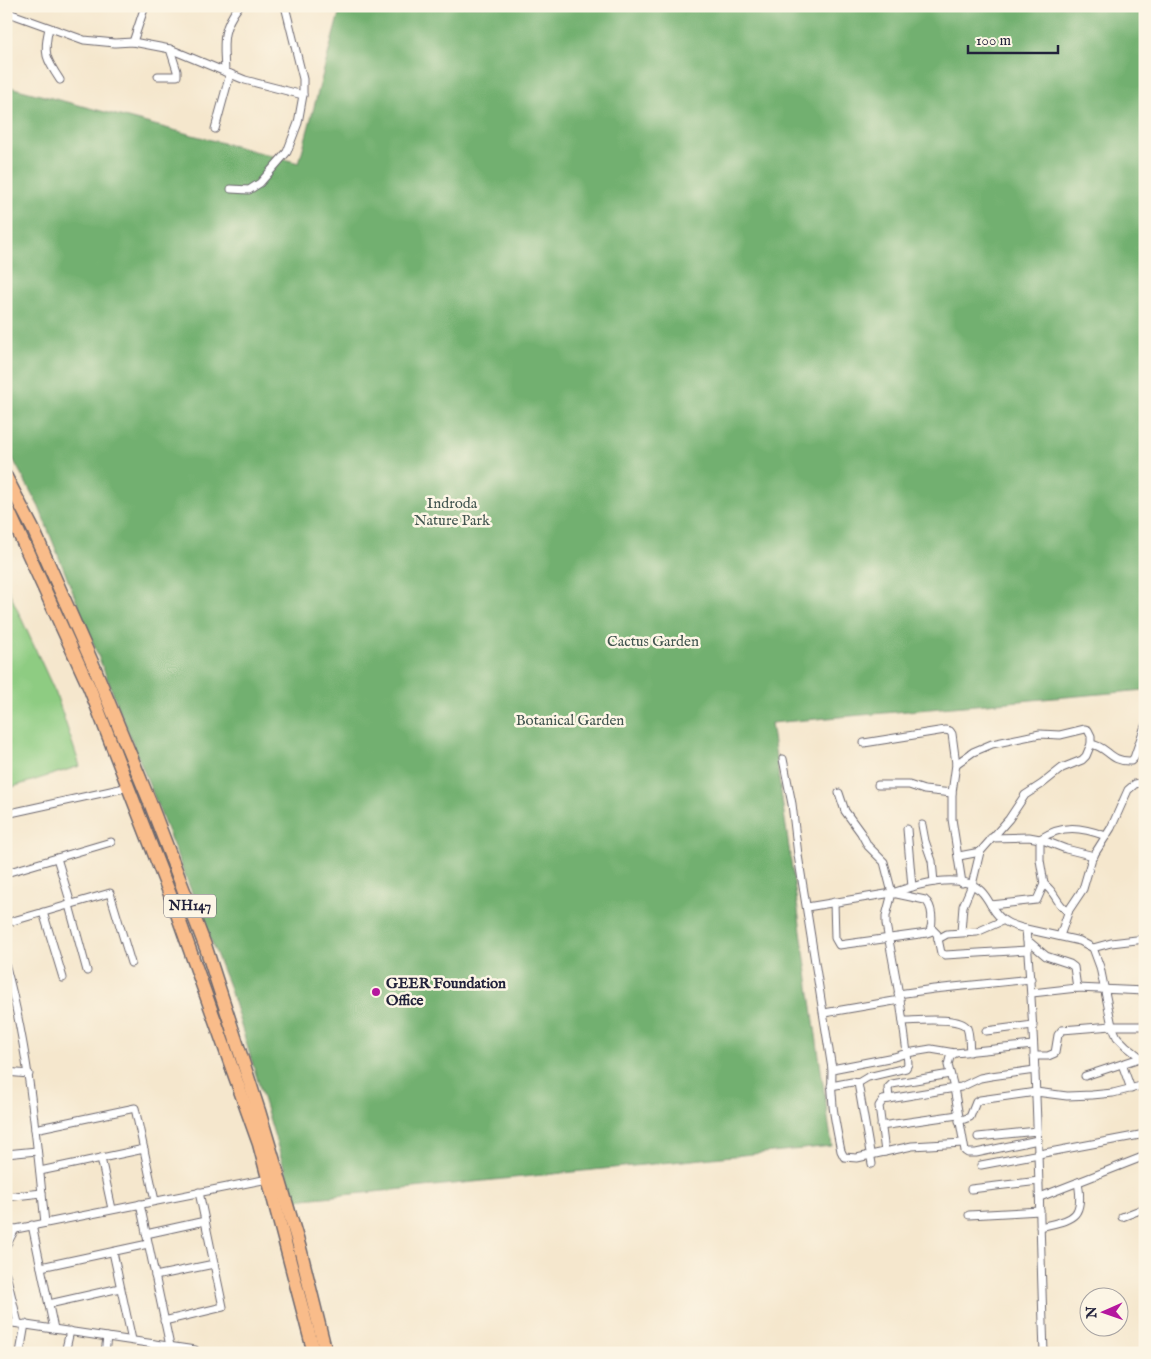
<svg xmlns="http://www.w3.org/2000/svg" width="1151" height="1359" font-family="'IM FELL English',serif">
	<rect width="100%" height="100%" fill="#fcf5e5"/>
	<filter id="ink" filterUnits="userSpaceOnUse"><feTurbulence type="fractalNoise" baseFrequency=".02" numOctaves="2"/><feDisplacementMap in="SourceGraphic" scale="10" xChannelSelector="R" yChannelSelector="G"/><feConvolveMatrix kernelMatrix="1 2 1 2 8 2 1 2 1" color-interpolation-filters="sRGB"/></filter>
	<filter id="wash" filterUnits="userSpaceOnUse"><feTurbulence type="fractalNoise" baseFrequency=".0096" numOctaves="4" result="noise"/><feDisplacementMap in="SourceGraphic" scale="20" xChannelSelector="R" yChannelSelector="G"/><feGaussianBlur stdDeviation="1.12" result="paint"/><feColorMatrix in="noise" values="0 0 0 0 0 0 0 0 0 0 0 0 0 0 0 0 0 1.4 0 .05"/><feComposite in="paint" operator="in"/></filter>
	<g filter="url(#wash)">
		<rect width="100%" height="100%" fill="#f5e7cd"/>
		<path fill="#8ecc82" stroke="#58775e" d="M6,585L56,694L80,766L6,789Z"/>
		<path fill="#72b070" stroke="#4a6956" d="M341,6H1145V690L771,723L832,1146L294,1200L229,986L39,507L6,446V86L299,163Z"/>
	</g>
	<g filter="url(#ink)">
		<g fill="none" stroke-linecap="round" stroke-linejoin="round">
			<g stroke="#6c676e" stroke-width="9">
				<g id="street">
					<path d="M6,12L84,40L115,43L133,42L170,49L245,80L303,95"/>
					<path d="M49,28C43,54 46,59 60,80"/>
					<path d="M133,42L145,6"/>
					<path d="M225,72C224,43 220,31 239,6"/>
					<path d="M158,76H177V71L170,49"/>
					<path d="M215,129L230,74"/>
					<path d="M231,189L249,190L260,183L287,152L298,123L303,95V79L285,6"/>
					<path d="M864,743L945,730L950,731L952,734L956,764L952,793V819L962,883"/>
					<path d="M1091,744C1109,747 1109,762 1131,761L1134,758L1145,726"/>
					<path d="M783,759L792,804L798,855L832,1069L894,1057L907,1053L900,1000L886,924V916L892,893C916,885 961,871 981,891C986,896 989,902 992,907C1001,922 1010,925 1026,929C1038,1070 1039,1212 1044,1353"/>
					<path d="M956,764L973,752L992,744L1040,734L1060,735L1085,729L1088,730L1091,736V744L1086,756L1082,760L1062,768L1042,784L1025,795L1009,819L980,852L972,885L963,906L961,932"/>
					<path d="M878,785H909L924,790L952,793"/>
					<path d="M6,814L129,787"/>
					<path d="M922,825L925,841L932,861L934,882"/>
					<path d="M907,829L912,887"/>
					<path d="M991,838L1029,837L1040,839L1066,849L1094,856"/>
					<path d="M959,856L980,852"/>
					<path d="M57,858L71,904"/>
					<path d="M6,873L111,842"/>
					<path d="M834,902L835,938L839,945L927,933L930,932C933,922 933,906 925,900L892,893L884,862L868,846L861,833L845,811L839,793"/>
					<path d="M69,905L87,971"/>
					<path d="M991,905L1037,900L1044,884"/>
					<path d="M807,907L892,893"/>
					<path d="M1143,907L1145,908"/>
					<path d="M43,912L63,978"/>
					<path d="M1068,912C1055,902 1057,894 1044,884L1040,860V839C1063,824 1081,827 1106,836"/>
					<path d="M6,923L110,893L131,963"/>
					<path d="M931,928L937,934L941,953L945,955L1028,950"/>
					<path d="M1026,929L1080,941L1093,948L1100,967L1112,1026L1117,1037L1126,1046L1145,1061"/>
					<path d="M1060,936L1069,910L1083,889L1092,858L1111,828L1128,790L1135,784L1145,782"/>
					<path d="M938,939L947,934L977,932L1002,921"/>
					<path d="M1027,940L1046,956L1070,964L1074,967L1077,988"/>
					<path d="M1093,948L1111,943L1145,939"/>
					<path d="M6,967C29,1051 36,1137 45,1223"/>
					<path d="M1032,993L1077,988L1145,991"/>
					<path d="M898,994L934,989L1031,979"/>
					<path d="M824,1013L900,1000"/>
					<path d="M903,1021C916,1021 960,1016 967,1028C970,1035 969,1044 970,1052"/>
					<path d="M986,1031L1033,1025"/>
					<path d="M955,1053L950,1057L948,1065L954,1088L965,1151L968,1153H976L1038,1140"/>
					<path d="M1034,1056H1048L1055,1053L1058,1035L1062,1030L1112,1026H1145"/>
					<path d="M1122,1064L1131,1089"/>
					<path d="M832,1069C830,1100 835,1121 841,1151L844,1157L857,1158L912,1146L963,1143"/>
					<path d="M6,1072L29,1074"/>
					<path d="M1085,1076L1140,1058"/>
					<path d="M858,1083L868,1077L906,1068L908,1064L907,1053L931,1049L955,1053L1033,1045"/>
					<path d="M831,1086L852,1082L858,1083L872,1164"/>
					<path d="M889,1099L888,1088L892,1084L950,1074"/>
					<path d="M959,1121L970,1117L976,1102L980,1100L1036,1092L1067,1096L1092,1095L1113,1093L1145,1085"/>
					<path d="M881,1126L958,1115"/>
					<path d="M35,1129L135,1108L155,1201"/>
					<path d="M978,1137L1037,1131"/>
					<path d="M885,1152L879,1106L883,1100L961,1087L980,1078L991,1076L1035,1070"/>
					<path d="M6,1154L37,1151"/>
					<path d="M101,1158L112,1209"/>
					<path d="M981,1165L1145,1134"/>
					<path d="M40,1171L144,1149"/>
					<path d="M971,1189L1039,1181"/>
					<path d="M6,1197L42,1193"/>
					<path d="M1040,1197L1145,1156"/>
					<path d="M140,1204L170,1346"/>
					<path d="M969,1215L1040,1211"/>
					<path d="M1122,1217L1145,1208"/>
					<path d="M32,1225L54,1329"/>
					<path d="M1040,1227C1071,1219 1085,1220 1078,1182"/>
					<path d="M6,1231L268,1179"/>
					<path d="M146,1234L205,1221"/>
					<path d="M6,1246L15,1229"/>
					<path d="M113,1252L132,1340"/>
					<path d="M41,1267L148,1244"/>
					<path d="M6,1274L18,1323"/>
					<path d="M155,1276L214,1264"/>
					<path d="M49,1304L120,1288"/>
					<path d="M164,1321L223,1307L199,1192"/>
					<path d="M6,1322L195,1350V1353"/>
					<path d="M20,1353L25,1324"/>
					<path d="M65,1353L70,1331"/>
					<path d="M105,1353L107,1337"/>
					<path d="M153,1353L154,1344"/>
				</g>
			</g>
			<g stroke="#6c676e" stroke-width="15">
				<g id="highway">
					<path d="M6,477L34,531L95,669L149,800L206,948L259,1111L301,1252L326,1353"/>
					<path d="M6,505L90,689L171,897L259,1144L314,1353"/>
				</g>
			</g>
			<use href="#street" stroke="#fff" stroke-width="7"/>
			<use href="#highway" stroke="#f9bc8a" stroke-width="12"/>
		</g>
	</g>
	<circle fill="#b5179e" stroke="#fcf5e5" stroke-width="2" cx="376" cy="992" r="5"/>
	<g text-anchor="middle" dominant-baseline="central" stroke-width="5" stroke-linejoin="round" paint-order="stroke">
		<rect fill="#fcf5e5" stroke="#63616e" stroke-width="1" x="164" y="894.5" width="52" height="23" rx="4"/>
		<g font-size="14" font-weight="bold" fill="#22223b">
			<text x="190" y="906">NH147</text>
		</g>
		<g font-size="15" fill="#425550" stroke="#fcf5e5">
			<text x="452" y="503">Indroda<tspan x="452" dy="17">Nature Park</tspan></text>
			<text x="653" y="641">Cactus Garden</text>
			<text x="570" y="720">Botanical Garden</text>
		</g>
		<g font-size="15" font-weight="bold" fill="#22223b" stroke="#fcf5e5" text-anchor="start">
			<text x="386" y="983">GEER Foundation<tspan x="386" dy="17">Office</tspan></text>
		</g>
	</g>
	<rect width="1151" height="1359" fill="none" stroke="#fcf5e5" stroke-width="25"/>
	<g transform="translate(1104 1312) rotate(268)"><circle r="24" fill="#fcf5e5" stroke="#a5a1a1"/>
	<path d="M0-4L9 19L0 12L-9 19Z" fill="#b5179e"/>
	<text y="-8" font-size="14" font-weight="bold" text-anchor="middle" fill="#22223b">N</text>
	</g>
	<path d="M968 45v8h90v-8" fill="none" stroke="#22223b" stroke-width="2.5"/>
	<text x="976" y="45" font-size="15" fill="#22223b" stroke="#fcf5e5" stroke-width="4" paint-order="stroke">100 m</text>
</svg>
